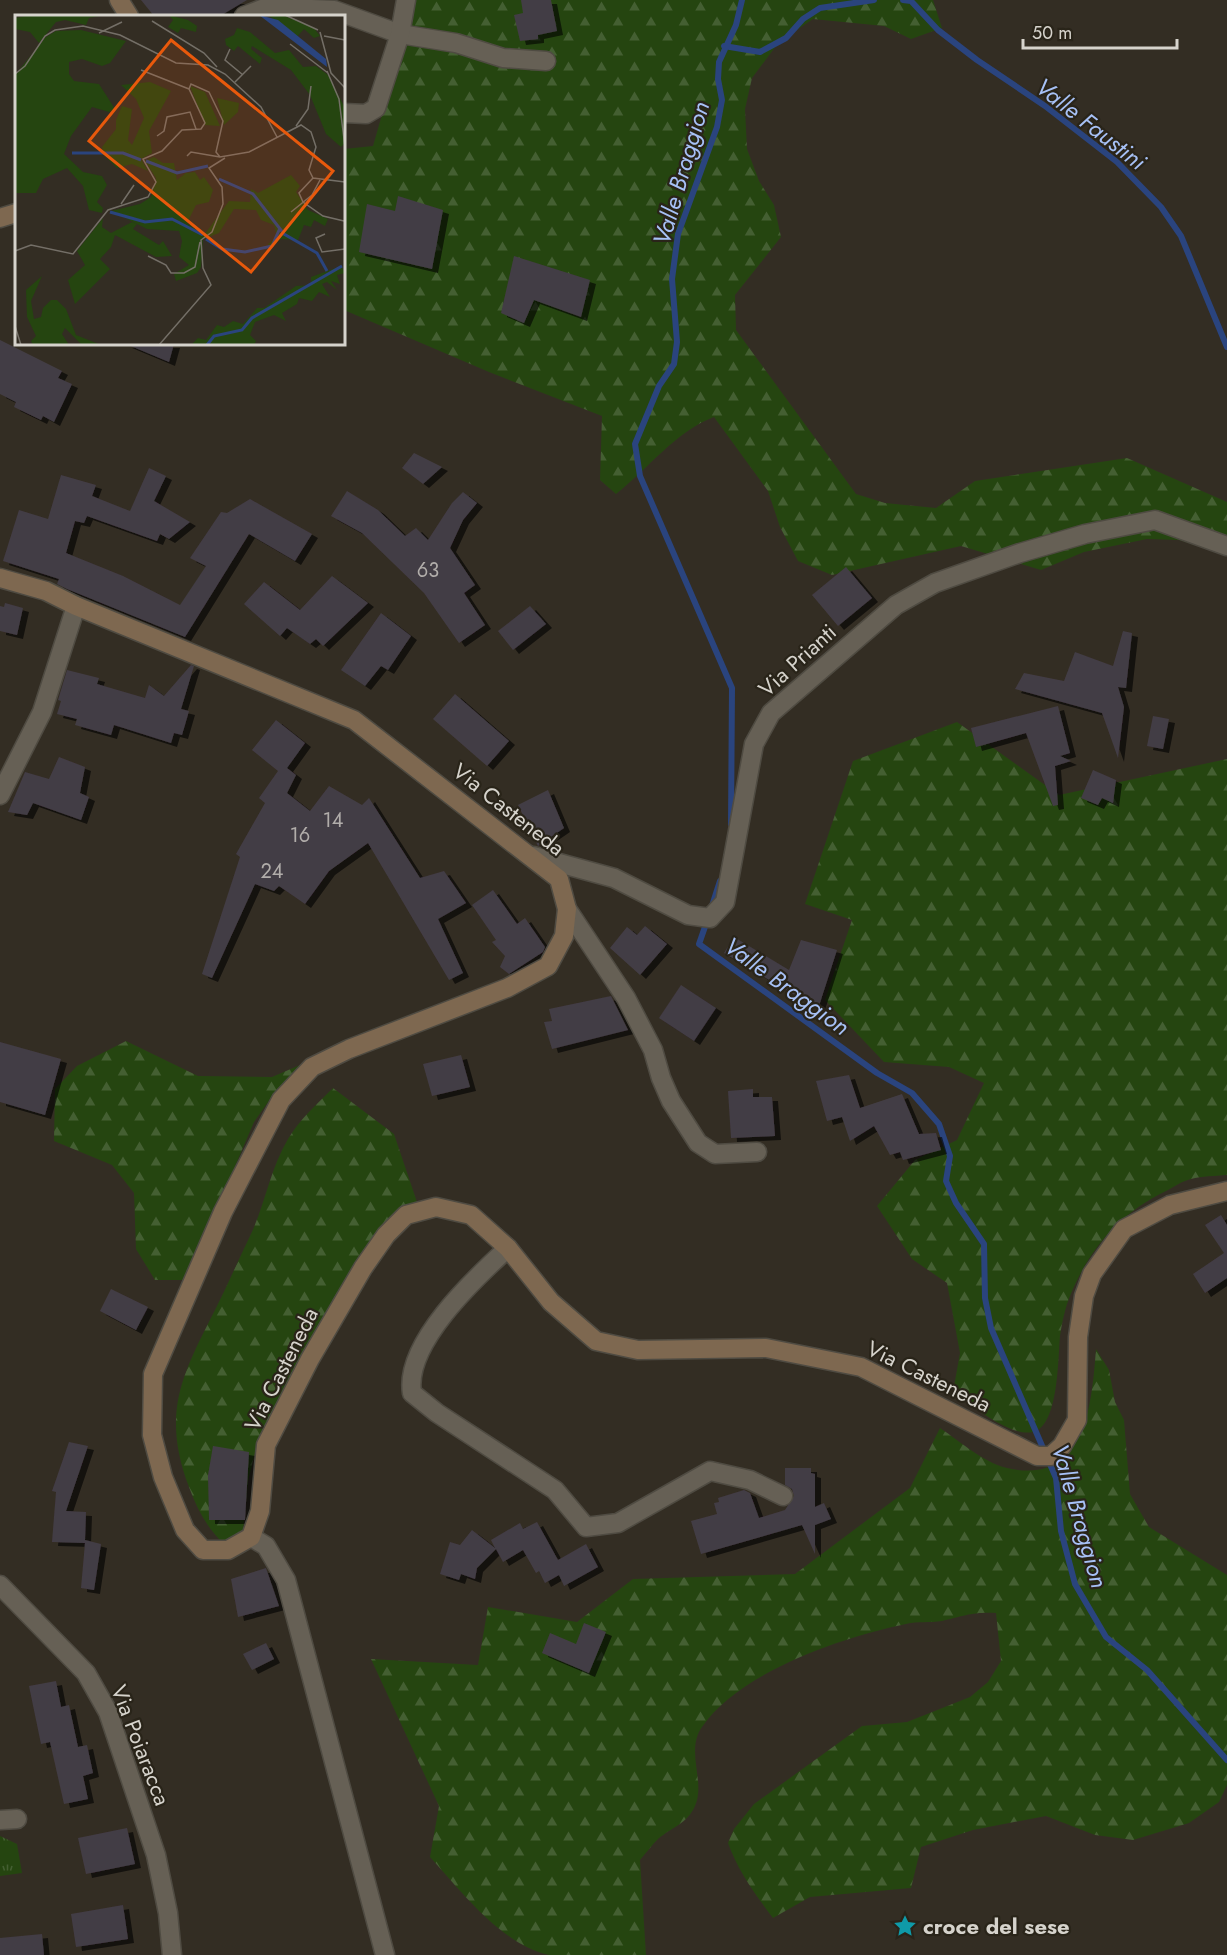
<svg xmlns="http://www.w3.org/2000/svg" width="1227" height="1955" font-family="Jost,sans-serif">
	<defs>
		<pattern id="grass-tufts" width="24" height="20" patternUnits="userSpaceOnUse" patternTransform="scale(1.5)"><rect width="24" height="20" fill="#254510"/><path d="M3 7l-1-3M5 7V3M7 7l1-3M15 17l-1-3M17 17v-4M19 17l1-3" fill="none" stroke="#445f32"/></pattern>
		<pattern id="forest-firs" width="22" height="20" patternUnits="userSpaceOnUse" patternTransform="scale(1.5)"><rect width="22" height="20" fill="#254510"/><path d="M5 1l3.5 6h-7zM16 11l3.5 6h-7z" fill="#445f32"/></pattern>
		<filter id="shadow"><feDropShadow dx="6" dy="4" stdDeviation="0" flood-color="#0009"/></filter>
	</defs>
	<rect width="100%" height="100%" fill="#332d23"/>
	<path fill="url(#grass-tufts)" d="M0,1836L17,1844L22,1873L0,1876Z"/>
	<g fill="url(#forest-firs)">
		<path d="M415,0H933L942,28L911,39L884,26L813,19L779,42L752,78L745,109L747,149L759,181L774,205L781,237L735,295L736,330L856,494L885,503L936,508L975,481L1127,458L1227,502V555L1179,540L1147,539L1084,552L1041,570L961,546L832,575L798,561L780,527L768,491L714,417C676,431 648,469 616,494L600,480L602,416L489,372L344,310V149L373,146Z"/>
		<path d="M957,722L1059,795L1227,759V1175C1215,1176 1202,1176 1191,1179C1182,1181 1174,1187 1166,1191C1120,1213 1089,1249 1070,1296C1065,1308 1062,1323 1060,1336C1058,1357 1059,1426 1033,1432C1009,1437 972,1405 953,1392L960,1353L947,1283L912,1259L877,1206L915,1160L957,1140L984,1083L949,1067L884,1062L825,1000L852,920L805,904L853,761Z"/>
		<path d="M126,1041L198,1076L272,1077L307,1062L273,1095L254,1122L233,1171L221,1211L189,1280H155L136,1249L134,1193L112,1165L54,1141L55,1089L77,1066Z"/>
		<path d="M333,1088L394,1134L418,1205L314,1342L268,1421L256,1449L248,1481L243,1532L224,1544C207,1528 197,1509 189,1487C161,1413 182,1375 215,1310C227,1286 238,1261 250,1236C265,1205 270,1169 288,1139C300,1119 317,1104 333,1088Z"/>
		<path d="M1096,1349L1109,1370L1115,1402L1124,1420L1130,1494L1138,1508L1149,1527L1227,1575V1785L1219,1802L1189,1823L1133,1840L1095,1835L1046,1816L973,1830L921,1847L911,1888L810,1897L773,1918C755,1894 738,1871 728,1843L734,1829L754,1804L862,1726L907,1722L970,1697L988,1682L1001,1661L996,1613C971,1612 965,1616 942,1621C930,1623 918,1621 906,1624C843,1637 739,1672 702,1727C685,1751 706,1781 695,1806C687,1824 672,1827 658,1839C652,1845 646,1853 640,1860L646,1955C619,1955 574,1955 549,1955C503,1946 460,1890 430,1857L439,1806L371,1659L478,1665L488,1607L577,1622L633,1579L795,1574L910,1488L940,1428C961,1442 986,1465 1012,1469C1087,1483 1092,1400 1096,1349Z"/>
	</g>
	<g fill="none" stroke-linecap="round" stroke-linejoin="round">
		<g stroke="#2a447e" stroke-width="6">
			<path d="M903,0L911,1L938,30L977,60L1045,106L1117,162L1161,207L1181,236L1227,347"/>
			<path d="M724,46L760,52L786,38L803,19L820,8L874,0"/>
			<path d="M731,824L732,688L640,476L635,444L659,386L674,364L677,342L672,279L678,234L717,127L722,100L718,79L719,62L736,25L742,0"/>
			<path d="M711,909L720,881"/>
			<path d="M707,921L699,944L877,1073L912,1093L939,1124L950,1156L946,1181L956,1203L984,1244L985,1298L991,1328L1056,1478L1061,1531L1075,1584L1106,1637L1147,1670L1227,1760"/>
		</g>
	</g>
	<g fill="#433c45" filter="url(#shadow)">
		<path d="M141,0H247L220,16H154Z"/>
		<path d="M521,0H551L557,31L538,35V39L520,41L514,15L523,13Z"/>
		<path d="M398,196L443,210L432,269L359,252L367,204L395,211Z"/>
		<path d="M514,256L590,280L581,317L534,300L524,323L501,313Z"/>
		<path d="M0,340L62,371L58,378L72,384L54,422L43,416L41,420L14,407L16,402L0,394Z"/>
		<path d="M126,344H174L169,362Z"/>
		<path d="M414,453L442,467L423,484L402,468Z"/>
		<path d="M149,468L166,476L154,501L190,522L169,539L160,534L157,541L87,516L84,523L75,521L66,553L123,576L180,605L206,566L190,558L221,512L227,513L250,499L312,534L295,561L249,534L185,637L67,589L57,584L59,579L3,561L19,510L48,519L61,475L96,485L92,496L130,511Z"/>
		<path d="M347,491L378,510L405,536L416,528L428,540L452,503L463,492L477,503L463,520L450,548L475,585L464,593L485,625L459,643L424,593L362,533L331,516Z"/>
		<path d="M846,567L872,598L838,626L812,595Z"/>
		<path d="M332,576L368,603L323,646L316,639L310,644L287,628L280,636L244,604L264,582L300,610Z"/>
		<path d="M5,603L23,608L17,635L0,631V606L4,607Z"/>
		<path d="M530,606L546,624L513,650L498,631Z"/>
		<path d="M381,613L411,636L388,670L381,666L365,686L341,670Z"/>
		<path d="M1123,631L1132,633L1126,688L1118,687L1124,707L1118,758L1102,713L1015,689L1024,673L1064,681L1075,652L1113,666Z"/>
		<path d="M191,665L194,666L181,709L189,711L182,735L174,733L171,743L114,725L111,735L75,725L77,719L57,714L61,701L58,700L67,670L99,678L97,684L145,698L149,685L164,696Z"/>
		<path d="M455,694L509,741L487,766L433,719Z"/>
		<path d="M1058,706L1070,753L1060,756L1071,761L1055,766L1058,805L1053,806L1026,733L976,747L971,728Z"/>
		<path d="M1153,716L1169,719L1163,749L1147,746Z"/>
		<path d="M276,720L305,743L287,768L296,775L287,793L310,811L329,786L362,805L369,798L420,878L444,871L466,903L438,919L463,973L449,980L368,843L329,871L305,904L279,886L274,891L255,884L212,978L202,974L240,857L236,854L265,803L259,798L278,771L252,750Z"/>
		<path d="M59,757L85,767L80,793L89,797L81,820L33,803L27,815L8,812L25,772L49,779Z"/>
		<path d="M1093,770L1116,780L1113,803L1102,798L1098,805L1081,798Z"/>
		<path d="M548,790L564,828L538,846L518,805Z"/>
		<path d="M493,890L517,924L525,918L545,947L543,952L509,974L500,967L505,956L492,942L496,940L472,905Z"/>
		<path d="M645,926L667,944L640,975L610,948L627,927L637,935Z"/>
		<path d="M734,937L789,970L801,940L837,950L818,1009L724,953Z"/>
		<path d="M681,985L716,1008L694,1041L659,1018Z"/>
		<path d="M611,996L628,1030L552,1049L544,1022L552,1021L549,1009Z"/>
		<path d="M0,1042L61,1059L45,1115L0,1102Z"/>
		<path d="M461,1055L470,1087L432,1096L423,1064Z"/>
		<path d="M849,1075L860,1108L902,1094L919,1134L936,1133L941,1150L903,1160L900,1152L890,1155L874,1126L850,1141L842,1117L827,1121L816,1081Z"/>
		<path d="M753,1089V1097H772L775,1136L731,1138L728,1091Z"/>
		<path d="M1221,1215L1227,1225V1278L1205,1293L1193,1274L1224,1253L1205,1225Z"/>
		<path d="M111,1289L148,1307L136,1330L100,1311Z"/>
		<path d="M69,1442L88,1446L66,1511L86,1512L85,1540L101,1544L94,1590L81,1588L85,1543L52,1542L56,1492L52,1491Z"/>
		<path d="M213,1446L249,1452L245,1520H209L208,1475Z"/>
		<path d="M785,1468H811V1473L815,1474V1507L824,1503L831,1519L815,1525V1554L802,1525L701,1554L691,1521L717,1514L714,1503L719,1502L718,1498L744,1490L750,1493L759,1518L785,1510L794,1496L792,1489L785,1485Z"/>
		<path d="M537,1522L558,1560L586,1544L598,1567L564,1586L559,1575L545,1583L539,1571L536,1573L523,1550L503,1562L496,1549L477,1568L475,1579L461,1574L459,1580L440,1574L450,1542L460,1545L472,1530L495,1548L491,1540L520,1523L523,1529Z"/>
		<path d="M266,1568L279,1606L238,1617L231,1579Z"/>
		<path d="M584,1623L606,1632L589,1673L542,1653L550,1633L576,1644Z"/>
		<path d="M266,1643L274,1659L252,1670L243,1654Z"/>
		<path d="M56,1681L61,1707L69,1705L78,1747L87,1745L93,1773L83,1776L88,1799L64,1804L50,1742L41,1744L29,1686Z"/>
		<path d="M127,1828L135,1864L86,1874L78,1838Z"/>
		<path d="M123,1905L128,1939L76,1947L71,1914Z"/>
		<path d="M42,1934L44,1955H0V1938Z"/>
	</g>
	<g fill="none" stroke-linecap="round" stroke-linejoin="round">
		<g stroke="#4f4b42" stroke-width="21">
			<g id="street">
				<path d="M244,16L267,7L334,10L400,34L456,43L503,58L546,61"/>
				<path d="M344,113L366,114L376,108L400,34L406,0"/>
				<path d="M0,795L42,712L76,606"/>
				<path d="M533,856L614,878L688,915L710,918L725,902L754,744L771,713L896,605L935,583L1020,553L1085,534L1155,520L1227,546"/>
				<path d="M567,909L626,998L653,1050L661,1078L671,1101L698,1143L715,1154L757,1152"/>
				<path d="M508,1248C474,1279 404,1344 412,1393L437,1413L555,1490L586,1527L618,1523L710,1471L750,1480L783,1496"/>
				<path d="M251,1537L266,1546L286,1580L385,1955"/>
				<path d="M0,1585L86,1673L108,1712L156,1855L168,1913L172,1955"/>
				<path d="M0,1820L17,1819"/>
			</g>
		</g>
		<g stroke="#4f4b42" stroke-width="21">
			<g id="secondary">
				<path d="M119,0L129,16"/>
				<path d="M0,218L16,213"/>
				<path d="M0,578L46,591L76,606L354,720L559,879L567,909L564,936L548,966L507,988L349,1049L312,1067L281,1100L223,1212L153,1374L152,1435L163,1477L185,1530L203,1550H228L251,1537L260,1511L266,1445L310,1359L363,1268L386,1235L406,1215L436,1207L471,1215L508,1248L551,1302L596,1341L638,1350L766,1348L861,1367L1037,1456H1051L1062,1446L1077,1420L1078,1337L1084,1296L1092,1274L1124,1229L1170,1205L1227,1191"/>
			</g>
		</g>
		<use href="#street" stroke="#666055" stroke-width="18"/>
		<use href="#secondary" stroke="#7e6850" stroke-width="18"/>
	</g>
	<defs>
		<g id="sight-bare" transform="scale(1.8)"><path d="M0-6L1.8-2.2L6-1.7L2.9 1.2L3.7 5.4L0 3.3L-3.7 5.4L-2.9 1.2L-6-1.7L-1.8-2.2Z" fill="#0f9aa8" stroke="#292419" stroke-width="2.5" paint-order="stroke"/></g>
	</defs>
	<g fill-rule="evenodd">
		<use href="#sight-bare" x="905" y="1926"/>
	</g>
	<g text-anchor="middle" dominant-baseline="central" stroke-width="4.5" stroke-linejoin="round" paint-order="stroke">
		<g font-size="20" fill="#b1adaa">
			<text x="428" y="570">63</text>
			<text x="333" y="820">14</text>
			<text x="300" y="835">16</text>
			<text x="272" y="871">24</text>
		</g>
		<g font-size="22" fill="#d6d3cc" stroke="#292419">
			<text transform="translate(797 660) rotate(-42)">Via Prianti</text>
			<text transform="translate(509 809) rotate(38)">Via Casteneda</text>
			<text transform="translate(281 1369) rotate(-63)">Via Casteneda</text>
			<text transform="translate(929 1376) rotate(26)">Via Casteneda</text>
			<text transform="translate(141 1745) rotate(69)">Via Poiaracca</text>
		</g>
		<g font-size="22" font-weight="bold" fill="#d6d3cc" stroke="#292419" text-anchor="start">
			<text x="923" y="1926">croce del sese</text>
		</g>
		<g font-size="24" font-style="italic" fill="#a7c1f6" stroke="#292419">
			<text transform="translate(1091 124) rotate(38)">Valle Faustini</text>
			<text transform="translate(681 173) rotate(-74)">Valle Braggion</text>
			<text transform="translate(787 986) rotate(36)">Valle Braggion</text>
			<text transform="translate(1080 1516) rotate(74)">Valle Braggion</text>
		</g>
	</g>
	<g transform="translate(15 15)">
		<rect width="330" height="330" fill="#332d23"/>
		<path d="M253,0H267L298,12L305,21L299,23L289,14L282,22ZM88,203L87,212L96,218L117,207L122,209L118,214L144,230L148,226L157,241L141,242L100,220L96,232L85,244L95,254L60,289L53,265L70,250L62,236Z" fill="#254510"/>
		<path d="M15,0H89L74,3L71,10L50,5L41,7L24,28L15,17L0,14V3ZM154,0L173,5L182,11L181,17L166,13L163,18L153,12L158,5ZM222,13L235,17L260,38L274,35L288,52L301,51L313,60L330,93V128L326,132L311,119L295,80L276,55L237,31L236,34L247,43L245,49L223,31L219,36L211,30L210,24L219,20ZM66,15L111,26L95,48L87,51L67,44L54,47V59L59,66L84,69L100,94L94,97L77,92L56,121L49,139L68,157L87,161L92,170L82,187L88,193L87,198L74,195L68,171L52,153L28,164L21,178H0V60L31,22L41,16ZM135,67L156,76L134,116L137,138L126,144L133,156L117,149L102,153L89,140L87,132L101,114V105L107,91L117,94L113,125L117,130L129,103L121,84L106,70ZM175,71L190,77L205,111L190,110ZM202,83L224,88L223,97L209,110ZM139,142L148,148H159L162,165L171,158L180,157L185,165L189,162L198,175L194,187L181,190L172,208L189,220L214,186L235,187L236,174L243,178L276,160L285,171L281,177L293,195L313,204L310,211L299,205L296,212L289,210L283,225L266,224L255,233L253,229L262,222L259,210L246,205L241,195L219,194L204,218L188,224L186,252L182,258L161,266L159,259L174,250L164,242L167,226L164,216L132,214L96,196L125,189L136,182L141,163L130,146ZM326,251L330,258L322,260L325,269L316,266L322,275L312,267L307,269L315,282L304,277L297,286L284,283L282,289L267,298L271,306L259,300L240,307L235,320L241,326L239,330H176L183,323L191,325L202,310L209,312L218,306L228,309L242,293H249L281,271L296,270V262ZM27,261L16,286L19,304L26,302L28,293L36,285H42L51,294L61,320L86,330H67L50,313L47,319L54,330H18L16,326L21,321L12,302L11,275Z" fill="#254510"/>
		<path d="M244,0L263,5L311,44L312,52Z" fill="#2a447e"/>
		<path fill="none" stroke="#2a447e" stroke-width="3" d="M57,138H108L126,145M131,146L162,158L193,151M204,164L238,179L269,219L302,238L312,256M95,197L130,207L157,204L188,220M191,224L207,234L230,237L257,231L265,213M192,330L199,321L227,315L237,303L327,251"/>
		<path fill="none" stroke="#746f67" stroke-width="1.5" d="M270,0L303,15M137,6L189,38L202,52M305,17L316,58L330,73M84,18L107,7M309,21L330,25M275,29L313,58M215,34L210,45L228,60M126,55L174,74M312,56L324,84L330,132M0,59L10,51L30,21L40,15L68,11L105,20L161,48L193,50L210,59L246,92L262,122M220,67L236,51M281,111L293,94L296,71M142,121L149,116L152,102L175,97L181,114M172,141L176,137L205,142M298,163L284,178L288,187L308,201L329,206M330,181V213M106,189L119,170M276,197L297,180L305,165M310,219L301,223L307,237L330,234M0,236L16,230L58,239L93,195L133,182L141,167L128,144L147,136L167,115L186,114L190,108L174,74L176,69L194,77L208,106L201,137L205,142L234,137L286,110L296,117L301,132L294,155L298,163L330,167M133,241L151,250L156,258H169L180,252L185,227M0,311L6,330M144,330L196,270L188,253L186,225L197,217L208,189L207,172L194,153L210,143"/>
		<path fill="#e8590c" fill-opacity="0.15" stroke="#e8590c" stroke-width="3" d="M156,25L318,156L236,257L74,126Z"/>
		<rect width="330" height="330" fill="none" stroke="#d6d3cc" stroke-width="3"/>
	</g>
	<path d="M1023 39v9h154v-9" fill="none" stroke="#d6d3cc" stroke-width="3"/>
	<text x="1032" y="39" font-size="18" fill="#d6d3cc" stroke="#292419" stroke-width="4.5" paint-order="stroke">50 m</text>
</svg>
